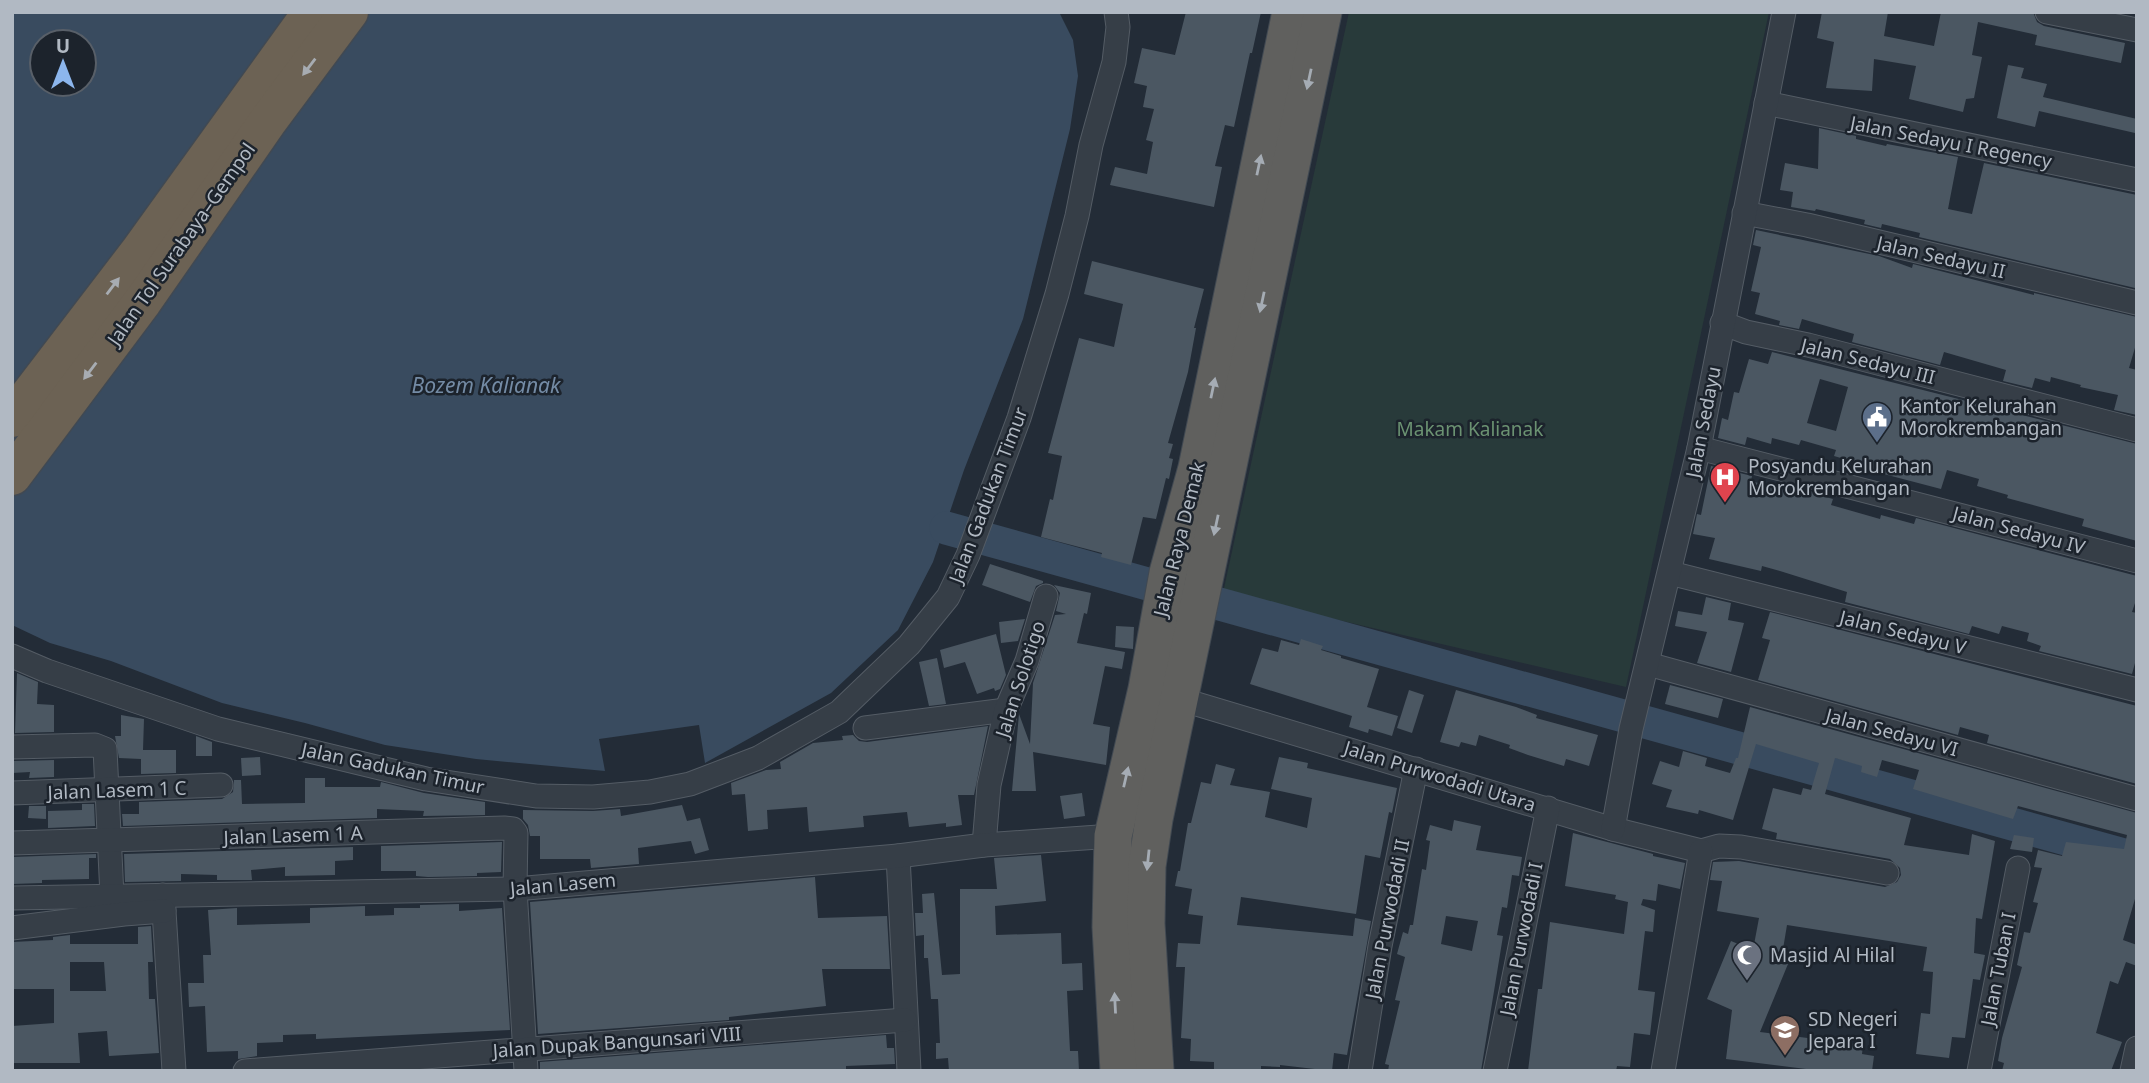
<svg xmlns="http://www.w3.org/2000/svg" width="2149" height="1083" font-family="'Noto Sans',sans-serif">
	<rect width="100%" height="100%" fill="#232c37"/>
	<path fill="#283a3a" d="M1349,12H1769L1626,687L1223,593Z"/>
	<path fill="#394b5f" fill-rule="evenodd" d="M12,12H1059L1073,40L1078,76L1070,129L1023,319L964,470L933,562L898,630L831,693L705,763L699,725L599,739L605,771L476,759L385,745L305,723L222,703L111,661L50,643L12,625ZM42,42H84V84H42Z"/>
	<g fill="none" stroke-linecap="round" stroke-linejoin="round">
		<path stroke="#394b5f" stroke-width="33" d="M946,528L2131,857"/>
	</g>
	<g fill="#4b5762" fill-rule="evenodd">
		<path d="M1186,12H1261L1252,53H1250L1234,127L1225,125L1215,166L1222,167L1214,207L1110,185L1115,167L1147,174L1153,142L1146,140L1154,109L1143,107L1147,86L1134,83L1142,48L1175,55Z"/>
		<path d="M1822,12H1888L1884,36L1934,46L1941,12H2033L2037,22L2044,26L2125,43L2121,63L2035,45L2037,35L1978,22L1972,55L1982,57L1974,98L1966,99L1963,112L1909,99L1916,66L1874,59L1872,91L1826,88L1834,42L1817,38Z"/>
		<path d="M2008,65L2024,68L2021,78L2047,84L2043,97L2137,119L2135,133L2039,111L2035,127L1997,118Z"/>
		<path d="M1819,128L1856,136V139L1886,146L1887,144L1958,157L1948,209L1972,214L1984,163L2137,195L2135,288L1919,237L1920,233L1882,224L1881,228L1864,224L1865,220L1816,209L1815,211L1791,207L1793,192L1780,190L1785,163L1818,169Z"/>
		<path d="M1756,230L1879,256L1912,268L1913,264L2034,295V293L2137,317V341L2129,368L2137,370V415L2114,410L2118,395L2080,387L2081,385L2051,377L2050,382L2035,378L2032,388L2003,381L2006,370L1944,352L1940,365L1852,342L1854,334L1802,319L1799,329L1779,325L1780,321L1755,314L1760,293L1751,291L1761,247L1753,245Z"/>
		<path d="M1092,261L1204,289L1194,328H1196L1188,372L1168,443L1173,444L1169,458L1173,459L1169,479L1166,478L1156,519L1143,517L1131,565L1101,557L1102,553L1041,537L1050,499L1053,500L1062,456L1048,453L1079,338L1114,347L1123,304L1084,294Z"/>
		<path d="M1772,352L2137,444V541L2082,526L2084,519L2007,498L2008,495L1977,486L1979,479L1947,470L1941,489L1880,473V475L1856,470L1858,463L1834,456L1836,450L1801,440L1799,445L1772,438L1771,444L1747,437L1745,445L1718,438L1722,418L1728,420L1734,392L1739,393L1749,359L1768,364ZM1820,379L1848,387L1836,431L1807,423Z"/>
		<path d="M1711,466L1752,476L1751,481L1792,492L1794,487L1818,493V495L1833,499L1831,505L1880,519L1881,515L1914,524L1916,518L2137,576V597L2132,612L2137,613V663H2135L2132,674L2039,651L2041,646L2027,641L2029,633L2002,626L1999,634L1972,626L1969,634L1845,602L1847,592L1780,571L1762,566L1761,571L1709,559L1715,538L1693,534L1697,514L1701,515Z"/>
		<path d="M990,564L1043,581V583L1036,586L1030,602L982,585Z"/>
		<path d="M1054,585L1091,593L1087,614L1084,613L1077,643L1125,652L1122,669L1105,666L1093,724L1110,727L1106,765L1033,752L1036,791H1012L1019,714L1030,744L1033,683L1055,615L1066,614L1056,611L1060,593Z"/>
		<path d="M1706,597L1731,603L1728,620L1744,623L1731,672L1697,663L1707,632L1675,626L1678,611L1702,615Z"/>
		<path d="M1770,612L2137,706V784L1987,743L1989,735L1960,727L1958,735L1758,680L1770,640L1762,638Z"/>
		<path d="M1025,619L1018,641L1001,643L999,622Z"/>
		<path d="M1116,626L1134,627L1133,649L1115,647Z"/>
		<path d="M996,634L1006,675L1000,689L995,691L994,688L977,694L965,662L944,668L940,650Z"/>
		<path d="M1301,639L1323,646L1321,650L1341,656V658L1379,669L1367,707L1398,716L1392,736L1369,729L1368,733L1349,727L1352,716L1250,684L1262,648L1278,652L1281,640L1299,645Z"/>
		<path d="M937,658L946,704L929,706L919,662Z"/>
		<path d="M17,673L38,682L37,704L54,705V732L15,733Z"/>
		<path d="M1670,685L1723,699L1718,718L1665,704Z"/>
		<path d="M1409,690L1424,695L1412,733L1397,728Z"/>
		<path d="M1456,690L1516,707L1537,715L1536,718L1598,735L1589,766L1566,759L1564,766L1528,755L1509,748L1510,745L1479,735L1476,746L1461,742L1459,747L1440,742Z"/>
		<path d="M1750,707L2137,813V892L2123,940L2137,945V966L2126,962L2118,984L2110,981L2096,1033L2122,1042L2111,1071H2002L2004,1063L1998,1061L2002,1038L2022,967L2017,965L2024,932L2030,933L2038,903L2033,902L2042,868L2034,867L2038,850L2062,856L2066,842L2124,849L2127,835L2018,806L2013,819L1913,789L1919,770L1882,760L1877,777L1861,772L1862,766L1835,758L1825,794L1911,818L1904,845L1969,855L1972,834L1995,841L1982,919L1976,918L1974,953L1985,955L1980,980L1973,979L1965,1038L1952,1037L1949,1058L1916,1054L1921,1013L1930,1014L1933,972L1923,971L1927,947L1787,925L1781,961L1788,964L1760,1032L1863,1045L1862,1054L1874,1056L1872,1071H1822L1726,1059L1732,1010L1707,999L1731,941L1753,950L1759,918L1717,911L1722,881L1710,880L1713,862L1739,861L1885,887L1897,882L1901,875L1900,868L1890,859L1776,839L1777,833L1762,829L1773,788L1801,795L1803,788L1811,790L1819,763L1756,744L1733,820L1699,810L1698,814L1666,807L1672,790L1652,784L1660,761L1679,767L1683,751L1707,758L1705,766L1730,773L1736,758H1738Z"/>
		<path d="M121,715L144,719L143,750H176V773L141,774V759L119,758L115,736H121Z"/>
		<path d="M988,726L974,795H958L962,825L946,827V823L909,827L907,812L863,816L864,827L809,832L807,807L767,810L768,829L748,831L745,794L732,795L731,783L766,770L781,769L780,762L813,743L843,740L842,736L853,735L859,741L867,742Z"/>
		<path d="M196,736L212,742V756H196Z"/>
		<path d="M260,757L261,775L242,776L241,758Z"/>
		<path d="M1279,757L1308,763L1307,768L1397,788L1392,813L1389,812L1380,858L1365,855L1356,914L1241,897L1237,925L1353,936L1355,918L1371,921L1347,1055L1334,1053L1332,1071L1280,1065V1067L1261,1066V1071H1214V1062L1190,1061L1191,1039L1181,1038L1185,967H1176L1178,943L1200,944L1203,916L1188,914L1192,889L1175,886L1178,871H1180L1188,823H1191L1201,782L1211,784L1216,764L1235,769L1230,785L1270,792L1265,817L1307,828L1312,798L1271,789Z"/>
		<path d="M54,760V777L29,778L30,772L12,773V761Z"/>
		<path d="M305,778H325V787H380L381,782L424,793L485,802V815L423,816L424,811L377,809V818L123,826L122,814H139V802L222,799L233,792L234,780H241L242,804L305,803Z"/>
		<path d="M1082,793L1085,816L1064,819L1060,796Z"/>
		<path d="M82,804H94L95,826L48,828V811L82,810Z"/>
		<path d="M682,805L687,821L700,818L709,850L695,854L691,841L638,848L639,864L591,868L590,859H540V836H530L528,825L523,819V810L593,811L620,809L621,816Z"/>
		<path d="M29,806H46V819L28,818Z"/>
		<path d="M1454,820L1481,826L1476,850L1522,857L1519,876L1512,875L1507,908L1502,907L1497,935L1503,936L1481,1071H1388L1389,1065L1385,1064L1400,1001L1395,1000L1405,957L1397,954L1403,932L1408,934L1410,925H1413L1422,869L1426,870L1430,841L1426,840L1430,825L1452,831ZM1446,916L1478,921L1472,951L1441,944Z"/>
		<path d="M1573,833L1653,854V856L1685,863L1680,889L1658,884L1656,901L1643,899L1641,905L1655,910L1653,932L1645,931L1638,990L1655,992L1650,1035L1634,1033L1630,1067L1617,1066L1616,1071H1528L1538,989H1542L1550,922L1624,934L1628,902L1615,899L1616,895L1565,886Z"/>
		<path d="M2014,835L2034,838L2032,852L2010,849Z"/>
		<path d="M502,842L501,872L477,873V876L428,877L416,876V871H381V846Z"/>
		<path d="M353,847V860L335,861V875L285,876V867L251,870L252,880H217V875L181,874V881L125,882L124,854Z"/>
		<path d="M96,854V858H89V879L42,880V883L12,884V857Z"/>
		<path d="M1041,855L1046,901L995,906L996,935L1061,933L1062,964L1082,963L1083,990L1067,991L1070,1051H1078L1079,1071H949L948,1058L936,1059V1043H940L938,999H931L928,958H924V935L916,936L915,913H923L922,894L934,893L942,975L960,974V889H997L994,858Z"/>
		<path d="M815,877L818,918L887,916L890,969H822L826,1006L729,1017V1020L538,1034L530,902Z"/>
		<path d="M459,904V911L502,908L510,1030L316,1039V1034L283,1035V1042L257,1043V1056L238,1059V1051L207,1052L205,1006L189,1007L188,983H204L203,955H211L208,910L237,908V925L310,923V908L365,906V916L394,915V908H420V905Z"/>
		<path d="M151,926L153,962H148L149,999H155L159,1053L109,1056L107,1031L78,1033L80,1063H12V1026L54,1023V989H12V942L53,940V937L70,935V944H138V927ZM70,962H104L106,991H70Z"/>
		<path d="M886,1035L887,1048H894L895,1064L846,1066V1071H540V1062Z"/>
	</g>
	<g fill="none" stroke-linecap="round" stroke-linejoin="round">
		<g stroke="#545c65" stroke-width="25">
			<g id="minor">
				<path d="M2047,12L2137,30"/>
				<path d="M1766,103L2137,180"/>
				<path d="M1744,213L1807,225L2137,303"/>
				<path d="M1722,323L1746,332L1808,345L2137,430"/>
				<path d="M1699,448L2137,561"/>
				<path d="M1670,573L2137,690"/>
				<path d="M12,656L47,671L218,729L426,779L536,796L593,797L650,792L690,784L758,758L839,712L909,645L948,597L968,555L1019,418L1057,294L1077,216L1091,145L1114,62L1118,27L1116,12"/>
				<path d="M1648,664L2137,799"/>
				<path d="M1180,699L1613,829L1701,851L1719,846L1741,847L1887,873"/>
				<path d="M865,728L1006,710"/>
				<path d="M12,747L95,745L105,749L112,896"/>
				<path d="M12,793L221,785"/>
				<path d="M1613,829L1631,729L1699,448L1784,12"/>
				<path d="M12,843L504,828L513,829L516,833L515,889L526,1071"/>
				<path d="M984,845L989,785L1006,710L1027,661L1046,596"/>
				<path d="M898,856L909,1071"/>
				<path d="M163,895L174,1071"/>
				<path d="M12,898L515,889L898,856L984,845L1113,836"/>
				<path d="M12,928L124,914L164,911"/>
				<path d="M245,1071L905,1020"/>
				<path d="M1360,1071L1380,946L1416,769"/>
				<path d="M1495,1071L1548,808"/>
				<path d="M1663,1071L1701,851"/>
				<path d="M1979,1071L2018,868"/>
				<path d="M2132,1071L2137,1048"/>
			</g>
		</g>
		<g stroke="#414952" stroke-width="39">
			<g id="trunk">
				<path d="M1119,1071L1111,927L1113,836L1147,689L1168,573L1197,468L1291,12"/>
				<path d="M1155,1071L1146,924L1147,866L1154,819L1323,12"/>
			</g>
		</g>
		<g stroke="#414952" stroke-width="41">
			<g id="motorway">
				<path d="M12,418L139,252L312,12"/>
				<path d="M12,476L143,301L268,121L349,12"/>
			</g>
		</g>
		<use href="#minor" stroke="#363e47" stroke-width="23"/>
		<use href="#trunk" stroke="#60605e" stroke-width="37"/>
		<use href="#motorway" stroke="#6c6254" stroke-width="38"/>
	</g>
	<defs><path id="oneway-solid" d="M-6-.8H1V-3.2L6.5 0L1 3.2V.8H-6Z" transform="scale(1.75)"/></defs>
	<g fill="#a7acb2">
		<use href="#oneway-solid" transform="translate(309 67) rotate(127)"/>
		<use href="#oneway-solid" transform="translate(113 286) rotate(-53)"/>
		<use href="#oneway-solid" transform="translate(90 371) rotate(127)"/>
	</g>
	<g fill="#a5acb4">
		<use href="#oneway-solid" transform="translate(1309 79) rotate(102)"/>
		<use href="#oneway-solid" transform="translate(1259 165) rotate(-78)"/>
		<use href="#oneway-solid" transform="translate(1262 302) rotate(102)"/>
		<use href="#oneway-solid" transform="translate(1213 388) rotate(-78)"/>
		<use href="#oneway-solid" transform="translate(1216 525) rotate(102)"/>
		<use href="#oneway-solid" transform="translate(1126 777) rotate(-77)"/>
		<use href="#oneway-solid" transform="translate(1148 860) rotate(96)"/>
		<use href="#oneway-solid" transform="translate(1115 1003) rotate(-93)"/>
	</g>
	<defs>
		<g id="civic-pin" transform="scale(1.575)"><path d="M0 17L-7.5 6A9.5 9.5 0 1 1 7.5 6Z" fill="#5c6f8a" stroke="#1c232c"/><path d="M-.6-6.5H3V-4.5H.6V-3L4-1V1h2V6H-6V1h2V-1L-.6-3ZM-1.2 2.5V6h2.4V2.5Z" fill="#fff"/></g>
		<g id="hospital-pin" transform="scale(1.575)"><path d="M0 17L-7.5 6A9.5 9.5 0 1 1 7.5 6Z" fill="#e0444e" stroke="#1c232c"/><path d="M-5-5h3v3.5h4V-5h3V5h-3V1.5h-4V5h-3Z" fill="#fff"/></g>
		<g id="mosque-pin" transform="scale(1.575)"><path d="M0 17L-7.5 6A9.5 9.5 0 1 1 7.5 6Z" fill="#6b7280" stroke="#1c232c"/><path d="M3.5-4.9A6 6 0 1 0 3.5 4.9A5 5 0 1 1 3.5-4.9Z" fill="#fff"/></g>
		<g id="school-pin" transform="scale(1.575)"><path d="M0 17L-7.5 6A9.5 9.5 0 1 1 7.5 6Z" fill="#8d6e63" stroke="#1c232c"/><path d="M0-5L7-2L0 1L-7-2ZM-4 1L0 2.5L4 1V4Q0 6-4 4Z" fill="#fff"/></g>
	</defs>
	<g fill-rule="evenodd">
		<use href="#civic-pin" x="1877" y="417"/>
		<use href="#hospital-pin" x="1725" y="477"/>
		<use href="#mosque-pin" x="1747" y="955"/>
		<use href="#school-pin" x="1785" y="1030"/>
	</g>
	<g text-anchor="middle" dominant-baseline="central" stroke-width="5" stroke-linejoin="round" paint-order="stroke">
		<g font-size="19" fill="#b1b9c3" stroke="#1c232c">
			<text transform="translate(1951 142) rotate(11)">Jalan Sedayu I Regency</text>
			<text transform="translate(181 244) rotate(-55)">Jalan Tol Surabaya–Gempol</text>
			<text transform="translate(1941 257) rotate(13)">Jalan Sedayu II</text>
			<text transform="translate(1868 361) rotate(14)">Jalan Sedayu III</text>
			<text transform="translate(1703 422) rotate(-79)">Jalan Sedayu</text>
			<text transform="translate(988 495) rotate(-69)">Jalan Gadukan Timur</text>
			<text transform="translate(2019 530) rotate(15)">Jalan Sedayu IV</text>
			<text transform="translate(1179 539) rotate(-76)">Jalan Raya Demak</text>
			<text transform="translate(1903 632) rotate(14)">Jalan Sedayu V</text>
			<text transform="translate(1020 679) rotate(-72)">Jalan Solotigo</text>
			<text transform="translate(1892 732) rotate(15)">Jalan Sedayu VI</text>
			<text transform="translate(393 768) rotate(12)">Jalan Gadukan Timur</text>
			<text transform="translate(1440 776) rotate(17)">Jalan Purwodadi Utara</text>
			<text transform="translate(117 790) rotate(-2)">Jalan Lasem 1 C</text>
			<text transform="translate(293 835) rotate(-2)">Jalan Lasem 1 A</text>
			<text transform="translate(563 884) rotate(-5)">Jalan Lasem</text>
			<text transform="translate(1387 919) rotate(-79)">Jalan Purwodadi II</text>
			<text transform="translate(1521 939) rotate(-79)">Jalan Purwodadi I</text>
			<text transform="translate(1998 969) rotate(-79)">Jalan Tuban I</text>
			<text transform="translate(617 1042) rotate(-4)">Jalan Dupak Bangunsari VIII</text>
		</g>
		<g font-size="19" fill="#b1b9c3" stroke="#1c232c" text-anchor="start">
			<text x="1900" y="406">Kantor Kelurahan<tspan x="1900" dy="22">Morokrembangan</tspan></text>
			<text x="1748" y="466">Posyandu Kelurahan<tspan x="1748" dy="22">Morokrembangan</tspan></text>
			<text x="1770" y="955">Masjid Al Hilal</text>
			<text x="1808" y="1019">SD Negeri<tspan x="1808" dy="22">Jepara I</tspan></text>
		</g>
		<g font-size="19" fill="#6b9272" stroke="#1c232c">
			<text x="1470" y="429">Makam Kalianak</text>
		</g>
		<g font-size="21" font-style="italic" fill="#748ba5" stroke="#1c232c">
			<text x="486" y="385">Bozem Kalianak</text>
		</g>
	</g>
	<rect width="2149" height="1083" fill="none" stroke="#b1b9c3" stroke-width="28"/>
	<g transform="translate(63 63)"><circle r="33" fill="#1c232c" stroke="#585f68" stroke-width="2"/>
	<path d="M0-5L12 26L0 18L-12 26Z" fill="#8cb6ed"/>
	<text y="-10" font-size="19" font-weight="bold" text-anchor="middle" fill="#b1b9c3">U</text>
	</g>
</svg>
